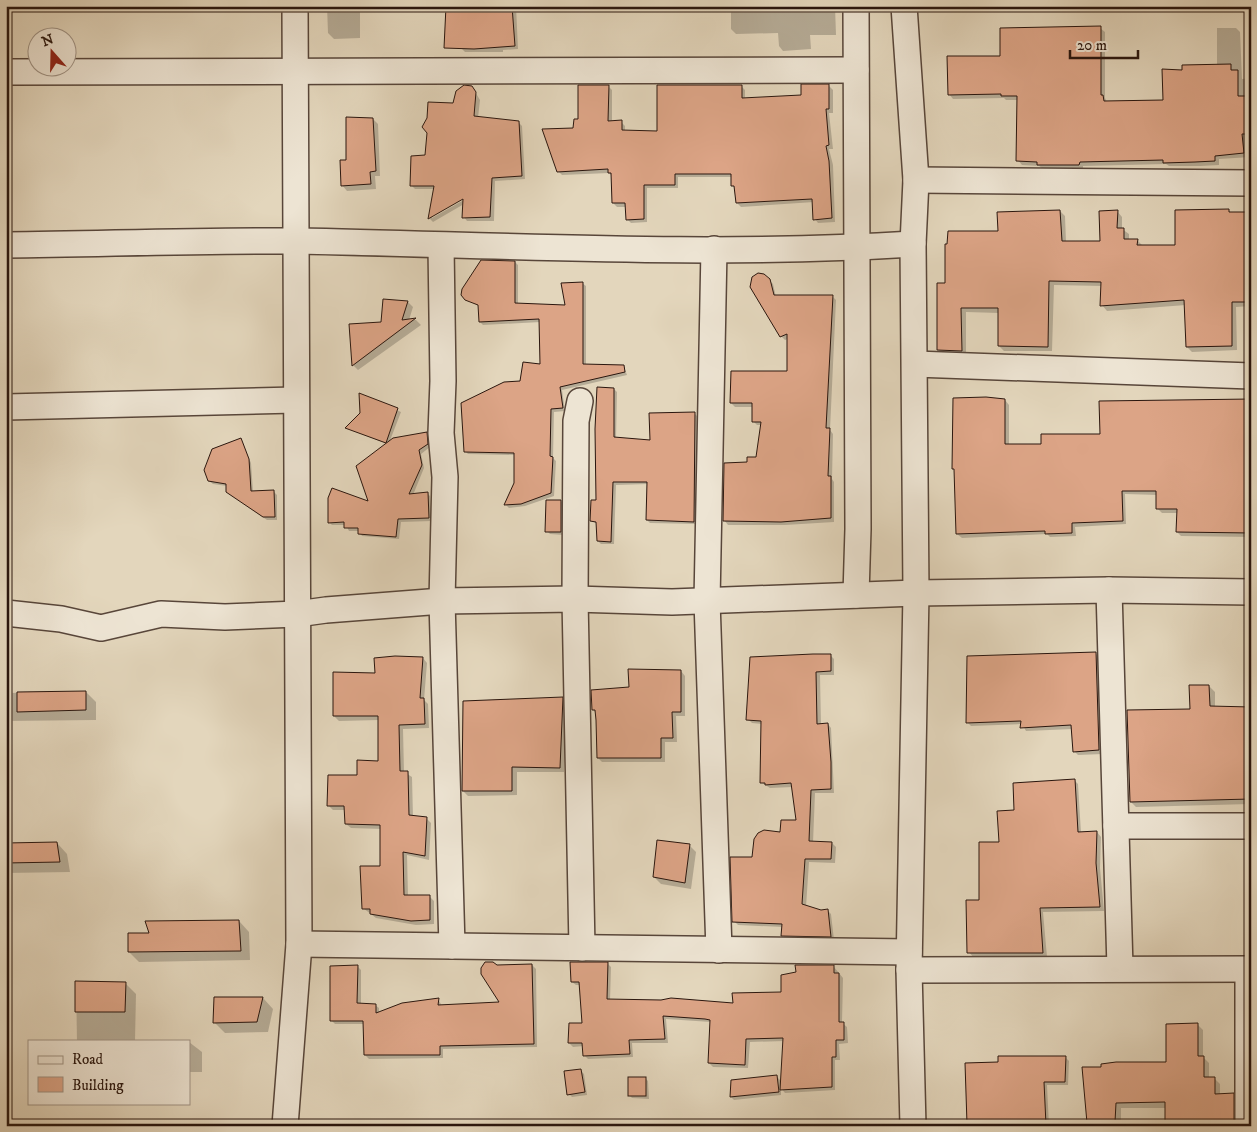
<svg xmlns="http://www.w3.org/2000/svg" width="1257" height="1132" font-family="'IM FELL DW Pica',serif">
	<rect width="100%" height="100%" fill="#e3d6bc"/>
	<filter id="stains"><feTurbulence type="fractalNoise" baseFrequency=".004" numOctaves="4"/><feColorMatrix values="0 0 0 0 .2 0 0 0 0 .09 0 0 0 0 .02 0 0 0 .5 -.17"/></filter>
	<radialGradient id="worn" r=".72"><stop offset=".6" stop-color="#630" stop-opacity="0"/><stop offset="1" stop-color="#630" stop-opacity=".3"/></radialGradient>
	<g fill="#0003" fill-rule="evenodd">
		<path d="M327,6H360V38L334,39L328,33Z"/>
		<path d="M393,6H428V7L397,10Z"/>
		<path d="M464,6H516L518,49L503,50V52H465L461,48Z"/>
		<path d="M731,6H835L836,35H810L811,49L783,51L779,46L778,33L736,34L731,29Z"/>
		<path d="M1100,28L1105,32V98L1107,102H1164L1183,71L1217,66V28H1236L1240,32L1242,79L1251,78V157L1219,159V165L1200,166H1169L1166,164L1083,166V169L1042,168L1039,166L1022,165L1018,160L1019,100H1006L1004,98L953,99L949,94L1002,57Z"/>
		<path d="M608,86L612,90V122H621L625,126V131L659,132L741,86L745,90V99L802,96L829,86L833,90V113H829L833,149H829L833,165L835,222L818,223L815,219L814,202L741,207L737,203L732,177H678V188H647V222L631,223L627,219L626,207H617L613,203L612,176L609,173L562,175L558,171L579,120Z"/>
		<path d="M474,90L480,100L478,118L518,122L522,126L525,179L495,181L494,221H467L464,217V204L433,222L429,218L435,189H415L411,185L454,104ZM467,195L469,197L432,218V215Z"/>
		<path d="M373,119L378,124L380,176H375L376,189L347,191L342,185L348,161Z"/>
		<path d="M1060,211L1065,216L1066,242H1101L1117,211L1122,217V229L1129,234V240H1137L1142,245L1176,246L1229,211L1232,214L1246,213L1251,218V306L1236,307L1237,350L1192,352L1187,347L1186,305L1107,311L1102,305V286L1054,285L1052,351H1004L999,346V313L966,312V356L943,355L938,350L947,284L999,232Z"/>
		<path d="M515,262L518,265V304L566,307L582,283L586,286V366L624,367L627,375L562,390L565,411L554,412L553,458L556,461L554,496L525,506L509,508L506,505L516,483V455L468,454L465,451L521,382L541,366V322L483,325L480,322L479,306L466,299Z"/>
		<path d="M769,280L773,284L776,297L832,296L836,300L830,430L833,434L832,479L834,482V522L785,525H728L724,520L749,463L757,458L762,425H757L753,421V407H735L731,403L788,372V339L785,340L781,336Z"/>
		<path d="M384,300L408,302L413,307L409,320H416L421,325L358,370L353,365L350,326L382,323Z"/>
		<path d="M614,389L617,392L616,439L651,441L694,413L697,416V524L650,523L647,520L648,484L616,485L614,544H601L598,541V524L591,521L597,501Z"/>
		<path d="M361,395L401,412L389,443L426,434L429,437L430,447L421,454L424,468L413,495L427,493L430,496L432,521L401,522L399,539L362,536L359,531H349L346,525H332L329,522L370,503L387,444L347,428L362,414Z"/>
		<path d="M1005,400L1009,405V445H1042L1101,435L1251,400V537L1181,536L1177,532L1178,513H1162L1158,509V495L1125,494L1126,524L1075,527L1076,536L1050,537L1047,534L962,538L957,534L955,471L953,468Z"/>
		<path d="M241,440L251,463L253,492H274L277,495V520H267L231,495L227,486L213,484L209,481Z"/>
		<path d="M561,501L564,504V535L550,534L547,531Z"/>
		<path d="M1096,654L1100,657L1103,754L1078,755L1074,751L1073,729L1026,731L1022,724L971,726L967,722Z"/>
		<path d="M830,655L834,659V675H820L821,725L828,724L831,728L834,793H815L813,843H832L836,847L835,863L809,862L806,907L821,911L827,910L831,914L834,940L786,939L783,935V927L738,925L734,921L754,858L797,821L793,787L770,788L761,782L762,724L752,723L748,719Z"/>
		<path d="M423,658L427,663L424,700L428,704L429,728L403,729L404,772L412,777L413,817L426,818L431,823L429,860L407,855L408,896H429L434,901V924L416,925L376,918L363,908L381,867L382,829L351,828L346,824V810H333L328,805L358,777L380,762L379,720L339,721L334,716L376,674Z"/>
		<path d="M681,671L685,676V716H676L677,742H665V762H602L598,758L597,714L593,710L630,688Z"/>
		<path d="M1209,686L1215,692V708H1246V694H1251V804L1136,807L1131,802Z"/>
		<path d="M86,692L96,702V720L6,721V693Z"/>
		<path d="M562,698L567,703L564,772H517V795L468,796L463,791Z"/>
		<path d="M1074,780L1078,784L1081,833L1097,832L1101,837L1100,868L1104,911L1043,912L1047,957H973L969,952L981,902L1000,843L1015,811Z"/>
		<path d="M57,843L67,854L70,872L6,873V844Z"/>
		<path d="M689,845L696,852L691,889L661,884L654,877Z"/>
		<path d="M239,921L249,932L250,960L139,962L129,952L151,934Z"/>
		<path d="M608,964L611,967L610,1001L734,1005L782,994L834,967L843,978L842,1023L847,1027L848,1043L839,1044L840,1060H835V1090L785,1093L781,1088V1095L734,1100L731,1097L777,1077L782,1082L784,1041L750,1042L748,1068L713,1067L709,1063L711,1022L666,1019L668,1043H632L633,1057L588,1059L584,1055V1046L573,1047L569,1043L583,1024L581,985H576L572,982Z"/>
		<path d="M532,965L536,969L537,1047L443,1049V1058L369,1059L365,1055L364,1024H335L331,1020L357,966L361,970V1005H375L379,1008V1013L438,999L442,1006L502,1003L497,966Z"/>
		<path d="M76,983H125L136,994L135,1041H77Z"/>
		<path d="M215,998H263L273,1009L268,1032L225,1033L215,1023Z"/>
		<path d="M1197,1024L1203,1030V1057L1209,1063V1078H1214L1220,1084V1095H1233L1239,1101V1126H1167L1166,1108H1121V1126H1091L1088,1122L1167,1064Z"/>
		<path d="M189,1042L202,1052V1072H189Z"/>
		<path d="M1065,1057L1069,1061L1068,1085H1047L1049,1126H970L968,1124L999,1063Z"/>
		<path d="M581,1071L584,1074L587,1095L572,1097L569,1094Z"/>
		<path d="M645,1078L648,1081L649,1099L632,1098L629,1095Z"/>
	</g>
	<g fill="#dca486" stroke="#2a160e">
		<path d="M446,6H512L515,46L474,49L444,48Z"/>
		<path d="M1101,26V95H1103L1104,101L1163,100L1162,69L1182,70V65L1231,64V70H1238V96H1251V130L1250,134H1242L1244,153L1215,156V161L1195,162L1163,163V160L1080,162L1079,165H1037V162L1016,161L1017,96H1001V94L948,95L947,56H1000V28Z"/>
		<path d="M801,84H829V109H826L829,145L826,146L829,161L832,218L813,220L812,199L736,203L734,186H731V174H675V185H644V219L626,220L625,203H612L611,173H608V169L557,172L542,129L573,128L574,119H578V85H609L608,121L622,120V130L657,131V85H742V98L801,95Z"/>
		<path d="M464,85L472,86L476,92L474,116L519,121L522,176L492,178L490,217L462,218L463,199L428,219L434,186H410L411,156L425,155L427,133L422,127L427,118L428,102L453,103L456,91Z"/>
		<path d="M346,117L373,118L376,171L370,172L371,184L341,186L340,160H346Z"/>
		<path d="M1229,209V212H1246V247H1251V302H1232V346L1186,347L1184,300L1100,306L1101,282L1049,281L1048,347L998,346V308H961L962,351L937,350V283H945V244H947L948,231H998L997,212L1060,210L1062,241H1100L1099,211L1118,210L1117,228H1124V239H1138L1137,245H1175V210Z"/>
		<path d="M481,260L515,261V303L565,305L561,283L583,282V364L624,365L625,372L560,387L563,408L551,409L550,456L553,457L551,493L521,504L504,505L514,483V453L464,452L461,403L504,382L520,381L523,362L540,364L539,319L479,322L478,305L465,300L461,295L462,289Z"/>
		<path d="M758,273L764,274L770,279L774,295H833L826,428H830L828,476H831V518L781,522L723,521L724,463L747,462V457H756L761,422H752V403H730L731,371H787V334L780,337L750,287L752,277Z"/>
		<path d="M383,299L408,301L402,320L416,318L352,366L349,324L381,322Z"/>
		<path d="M597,387L614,388V437L650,440L649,413L695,412L694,522L646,520L647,482H613L611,542L597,541L596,522L590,521L591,500H596L595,429Z"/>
		<path d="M359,393L398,408L386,443L345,428L360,413Z"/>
		<path d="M986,397L1005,399V444H1041V434H1100L1099,401L1251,399V533L1176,532L1177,509H1156V491H1122L1123,521L1072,523V533L1045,534V531L956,534L954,469H952L953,398Z"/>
		<path d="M427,432L428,444L419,450L422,465L409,494L428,492L429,518L398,519L396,537L358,534V528H344V522L328,523V498L332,488L368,501L356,466L393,438Z"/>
		<path d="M241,438L249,459L251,491L274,490L275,517H263L226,492V484L208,481L204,470L212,449Z"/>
		<path d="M546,500H561V532H545Z"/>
		<path d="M1096,652L1099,750L1073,752L1071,725L1020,728L1021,721L966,723L967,656Z"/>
		<path d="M813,654H831V671L816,672L817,724L828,723L831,762V789L811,790L809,841L832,842L831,859H805L802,904L821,910L828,909L831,937L781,936L782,924L732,922L730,857H752L754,839L758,833L764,830L780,832L781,820H796L791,783L765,785V783H760L761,721L746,720L750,657Z"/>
		<path d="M395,656L423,657L420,698H424L425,724L399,725L400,771H408L409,815L427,817L425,856L403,852L404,895H430V920L411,921L370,914V909H362L360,866H380V825L345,824L344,806H327L328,775H357V760L378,761V716H333V672L375,673L374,658Z"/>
		<path d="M628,669L681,670V712H672L673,738H661V758H597L596,720L595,710H592L591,690L629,687Z"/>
		<path d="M1189,685H1209L1210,706L1251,707V799L1130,802L1127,710L1190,709Z"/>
		<path d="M86,691V710L17,712V692Z"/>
		<path d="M563,697L560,768L512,767V791H462L463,701Z"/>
		<path d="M1075,779L1078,832L1097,831L1096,863L1100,907L1040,908L1043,953H967L966,900H979V842H999L997,811L1014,810L1013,783Z"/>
		<path d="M657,840L690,844L685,883L653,877Z"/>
		<path d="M57,842L60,862L6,863V843Z"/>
		<path d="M239,920L241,951L128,952V933H149L145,921Z"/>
		<path d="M485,962H493L497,965L532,964L534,1044L440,1046V1055H364L363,1021H330V966L358,965L357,1003L376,1004V1013L402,1003L439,998L438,1005L499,1002L481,974V968Z"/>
		<path d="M570,962H608L607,999L661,1000L671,998L733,1003L732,993L781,992V975L796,972L795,965H834V973H839V1022H844V1040H836V1057H832V1087L780,1090L783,1038L746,1039L745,1065L708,1063L710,1020L705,1019L663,1016L665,1039L629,1040L630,1054L583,1056L582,1043H568L569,1023H582L579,982H571Z"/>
		<path d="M75,981L126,982L125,1012H75Z"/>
		<path d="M214,997H263L257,1022L213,1023Z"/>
		<path d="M1198,1023V1056H1204V1077H1215V1094L1234,1093V1123L1165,1126V1102L1116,1103L1115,1122L1087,1123L1082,1067H1101V1064L1116,1062H1166V1024Z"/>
		<path d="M998,1056H1066L1065,1082H1044L1046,1125L967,1124L965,1063L998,1062Z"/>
		<path d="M581,1069L585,1092L567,1095L564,1071Z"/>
		<path d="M777,1075L779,1092L730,1097L731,1080Z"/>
		<rect x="628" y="1077" width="18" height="19"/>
	</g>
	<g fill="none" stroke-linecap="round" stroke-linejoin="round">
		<g stroke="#58463a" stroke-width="28">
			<g id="minor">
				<path d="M904,6L916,180L913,244L916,593L909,970L913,1126"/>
				<path d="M6,72L856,70"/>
				<path d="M916,180L1251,183"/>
				<path d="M6,245C103,244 201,240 298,241C502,245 708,257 913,244"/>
				<path d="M441,246L443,381L441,433L445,477L442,601L452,946"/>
				<path d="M714,249L707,601L719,950"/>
				<path d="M915,364L1251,376"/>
				<path d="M580,401L576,421L575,599L582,948"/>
				<path d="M6,407L295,400"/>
				<path d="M1109,590L1120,968"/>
				<path d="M856,595L858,529L856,6"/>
				<path d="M6,613L61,619L101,628L161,614L225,617L297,614L326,610L442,601L575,599L672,602L916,593L1109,590L1251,592"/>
				<path d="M1116,826H1251"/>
				<path d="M299,944L909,952"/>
				<path d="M1248,969V1126"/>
				<path d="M909,970L1251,969"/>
				<path d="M285,1126L299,944L295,6"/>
			</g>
		</g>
		<use href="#minor" stroke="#ede4d3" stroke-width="25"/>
	</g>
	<rect width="1257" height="1132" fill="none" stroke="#e3d6bc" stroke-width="25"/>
	<rect x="8" y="8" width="1242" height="1117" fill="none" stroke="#2a160e" stroke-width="2.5"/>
	<rect x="12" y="12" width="1232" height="1107" fill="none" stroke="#2a160e"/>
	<rect x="28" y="1040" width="162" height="65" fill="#ede4d3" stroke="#9f9284"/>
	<rect x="38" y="1056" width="25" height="8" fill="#ede4d3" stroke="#9f9284"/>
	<text x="72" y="1064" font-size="15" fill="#2a160e">Road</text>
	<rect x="38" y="1077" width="25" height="15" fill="#dca486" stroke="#9f9284"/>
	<text x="72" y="1090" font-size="15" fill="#2a160e">Building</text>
	<g transform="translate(52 52) rotate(340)"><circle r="24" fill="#ede4d3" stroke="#9f9284"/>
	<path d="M0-4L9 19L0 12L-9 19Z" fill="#8f2418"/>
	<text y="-8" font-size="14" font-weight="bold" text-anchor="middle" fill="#2a160e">N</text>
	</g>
	<path d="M1070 50v8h68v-8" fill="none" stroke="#2a160e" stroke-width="2.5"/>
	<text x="1077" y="50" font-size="15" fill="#2a160e" stroke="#ede4d3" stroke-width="4" paint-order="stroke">20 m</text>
	<rect width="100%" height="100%" filter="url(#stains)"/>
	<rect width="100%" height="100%" fill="url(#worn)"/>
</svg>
